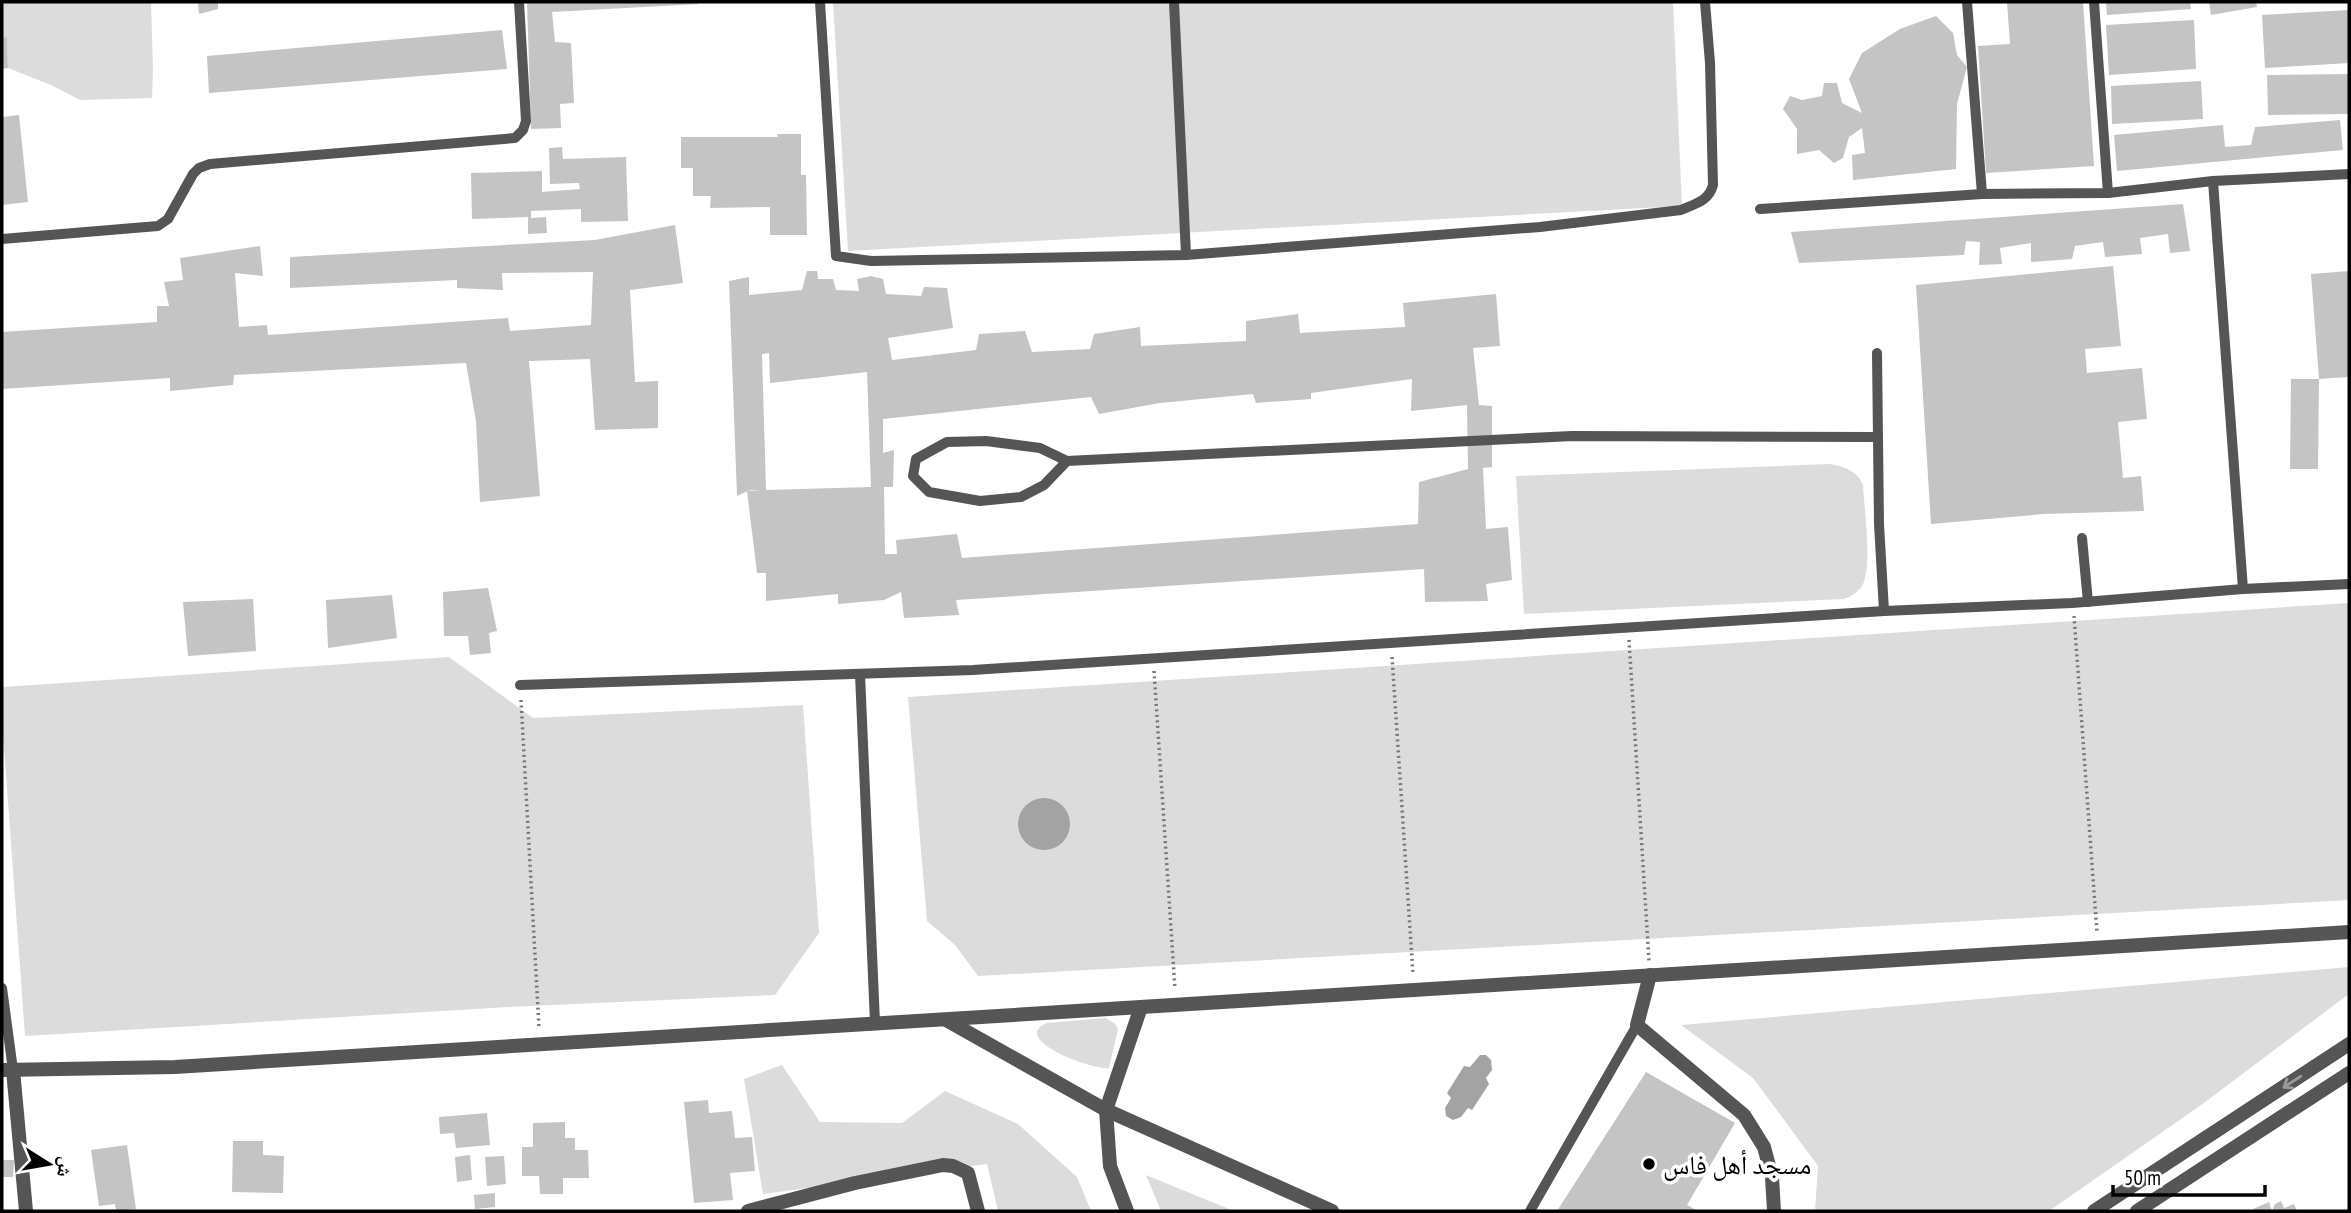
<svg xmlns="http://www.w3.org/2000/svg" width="2351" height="1213" font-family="'PT Sans Narrow','Noto Naskh Arabic',sans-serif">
	<rect width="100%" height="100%" fill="#fff"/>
	<g fill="#dcdcdc">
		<path d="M2,2H151L153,70L152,98L80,100L51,85L8,68L7,38H2Z"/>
		<path d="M833,2H1673L1682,206L848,251Z"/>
		<path d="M1830,464C1843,466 1858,471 1863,485C1864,509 1873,567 1862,586C1857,593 1852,596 1844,599L1524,614L1516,476Z"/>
		<path d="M2349,603V900L978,976L955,945L927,921L908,697Z"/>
		<path d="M449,657L533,718L803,705L819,933L775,995L508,1007L25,1036L2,719V687Z"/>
		<path d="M2349,967V994L2204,1103L2049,1211H1815L1818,1166L1753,1078L1681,1025Z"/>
		<path d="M1106,1018L1115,1024L1118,1029L1109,1068C1094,1071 1008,1039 1047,1023Z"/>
		<path d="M782,1065L820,1122L902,1123L945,1091L1018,1124L1077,1177L1091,1211H998L987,1164L763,1194L744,1079Z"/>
		<path d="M1146,1175L1234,1211H1161Z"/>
	</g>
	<g fill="#a3a3a3">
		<circle cx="1044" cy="824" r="26"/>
		<path d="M1480,1055H1486L1491,1060L1492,1070L1486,1078L1489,1084L1472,1110L1468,1108L1461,1117L1453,1120L1446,1116L1445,1108L1451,1098L1447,1093L1464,1066L1470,1067Z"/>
	</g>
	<g fill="#c4c4c4" fill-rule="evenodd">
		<path d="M198,2H218V9L199,14Z"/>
		<path d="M527,2H698L699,4L552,12L555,42L571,43L574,103L560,104L561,128L531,129Z"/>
		<path d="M2007,2H2083L2094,166L1986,173L1978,46L2010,44Z"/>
		<path d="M2106,2H2190L2191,9L2107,15Z"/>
		<path d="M2209,2H2256L2257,7L2211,15Z"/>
		<path d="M2349,10V63L2265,68L2262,15Z"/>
		<path d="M1936,16L1953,33L1957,55L1967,67L1957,104L1956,169L1853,180L1852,155L1865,153L1862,128L1849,137L1843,158L1834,163L1819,150L1797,154V129L1783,109L1790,96L1802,100L1822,96L1824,83H1837L1842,103L1862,113L1849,79L1862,53L1900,29Z"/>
		<path d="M2194,20L2196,69L2109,75L2106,25Z"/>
		<path d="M502,30L507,69L209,93L207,56Z"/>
		<path d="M7,37L8,68L2,69V38Z"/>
		<path d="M2349,74V114L2268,115L2267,75Z"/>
		<path d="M2201,81L2203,119L2112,124L2111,86Z"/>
		<path d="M19,115L28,202L2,205V117Z"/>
		<path d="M2340,120L2343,150L2117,171L2114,135L2223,125L2225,147L2251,145L2255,127Z"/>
		<path d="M777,134H801V175H806L807,235H770V207L710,208L711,196H693V168H681V137H778Z"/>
		<path d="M562,147L563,159L626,157L628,221L581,222V209L531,211V218L546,217L547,233L528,234V217L472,219L471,173L542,171V192L580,189L579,183L550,184L549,148Z"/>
		<path d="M2183,204L2190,251L2170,253L2168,234L2140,238L2142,254L2105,257L2103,242L2075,246L2072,259L2031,262V243L2000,248L2002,264L1979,265L1980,242L1966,241L1964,255L1799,263L1791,232Z"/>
		<path d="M675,225L683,283L630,290L635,382L658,381V428L595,430L590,359L529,361L540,496L480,502L476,421L466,363L234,375L233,385L170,391V378L2,389V332L157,322V306H169L164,282L183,280L180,258L260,246L263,276L235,273L239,327L267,325L268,335L508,318L510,331L591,325L593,272L502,273L503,290L457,288V280L290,288V257L595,240Z"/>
		<path d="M2113,266L2121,346L2085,349L2087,373L2142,368L2147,419L2118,422L2123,478L2141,476L2144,511L2044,514L1931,524L1916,285Z"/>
		<path d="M807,271H817L818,279H833L836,290L859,291L857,279L871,276L883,279L886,294L921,296L924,287L947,288L953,328L888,338L892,360L976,350L979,334L1025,331L1032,352L1090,349L1094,334L1140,327L1141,346L1246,341V321L1298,314L1300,333L1405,327L1403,303L1496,294L1500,346L1473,348L1479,405L1492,406V467L1483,468L1486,529L1508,527L1512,580L1486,584L1488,601L1425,602L1424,569L956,600L959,615L904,618L901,592L884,600L838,604V594L766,601V573H757L747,491L762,490H750L737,496L729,281L749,277V295L802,290ZM769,353L770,383L867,372L871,487L766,490L762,354ZM1412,379L1411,411L1467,405L1468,469L1419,482L1418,524L962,558L957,534L896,540L897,554H885L884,487H893L894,450L883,453V419L1091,397L1099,414L1160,403L1253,394L1256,403L1311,399V393Z"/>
		<path d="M2349,271V377L2319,379L2318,469H2290L2291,379H2319L2311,274Z"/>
		<path d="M488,588L497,631L489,633L491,653L470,655L468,636H444L443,592Z"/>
		<path d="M392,595L397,638L328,648L326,600Z"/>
		<path d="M253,599L256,651L188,656L183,602Z"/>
		<path d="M1646,1072L1735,1123L1687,1205L1698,1211H1557Z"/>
		<path d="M708,1100L709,1113L732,1111L735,1138L752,1137L755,1171L730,1173L733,1200L694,1203L684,1102Z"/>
		<path d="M487,1113L490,1145L456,1148L454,1133L440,1134L439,1117Z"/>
		<path d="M565,1122V1138H575V1150H588L589,1178H563V1194H540L539,1176H522V1147H533V1123Z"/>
		<path d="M233,1141H263V1155L284,1156L283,1193L232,1192Z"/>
		<path d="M127,1145L136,1209L116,1211L115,1204L99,1206L91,1150Z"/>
		<path d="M470,1155L472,1180L457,1182L455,1157Z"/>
		<path d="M504,1156L506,1184L487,1186L485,1157Z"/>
		<path d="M2,1160H14L13,1177H2Z"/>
		<path d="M495,1193V1207L475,1209L474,1195Z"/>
		<path d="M2281,1201L2284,1208L2294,1204L2297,1211H2254L2253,1209L2269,1202L2272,1211L2275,1204Z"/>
	</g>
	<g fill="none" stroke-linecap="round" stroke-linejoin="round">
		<g stroke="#777" stroke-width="3.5" stroke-dasharray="2 3.5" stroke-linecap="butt">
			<path d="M2074,616L2097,933"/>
			<path d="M1629,640L1649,961"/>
			<path d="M1392,657L1413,974"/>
			<path d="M1154,671L1175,989"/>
			<path d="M521,700L539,1028"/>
		</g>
		<g stroke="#555" stroke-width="10">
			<path d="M820,2L836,256L871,261L1186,255L1540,227L1681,210C1695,204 1709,201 1713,185L1710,63L1705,2"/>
			<path d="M1174,2L1186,255"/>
			<path d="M1967,2L1982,194L2108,193L2213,181L2349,174"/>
			<path d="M2094,2L2108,193"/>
			<path d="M2213,181L2243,589"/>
			<path d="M1760,209L1982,194"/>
			<path d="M2,239L158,226L168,219L193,174L199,168L210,164L515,138L523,130L526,121L519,2"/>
			<path d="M1877,353L1879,524L1884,611"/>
			<path d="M1067,461L1044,485L1021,497L980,501L929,492L913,476L916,459L947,442L986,441L1040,448L1067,461L1572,436L1877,437"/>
			<path d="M2082,538L2088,602"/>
			<path d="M860,674L875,1023"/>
			<path d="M520,685L973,670L1884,611L2072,603L2243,589L2349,584"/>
			<path d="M2,988L13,1070"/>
			<path d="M1530,1211L1637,1025"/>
		</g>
		<g stroke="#555" stroke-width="14">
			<path d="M1650,975L1637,1025L1744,1115L1764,1147L1772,1177L1774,1211"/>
			<path d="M946,1020L1106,1110L1332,1211"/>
			<path d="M2,1070L175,1067L2349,932"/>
			<path d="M13,1070L26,1211"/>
			<path d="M748,1211L855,1183L943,1165L953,1166L968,1173L978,1211"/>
			<path d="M1127,1211L1110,1166L1106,1110L1141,1007"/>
			<path d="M2094,1211L2349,1044"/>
			<path d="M2137,1211L2349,1073"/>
		</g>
	</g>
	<defs><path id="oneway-shaft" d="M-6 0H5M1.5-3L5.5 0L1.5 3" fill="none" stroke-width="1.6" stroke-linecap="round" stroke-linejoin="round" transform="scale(1.75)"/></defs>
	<use stroke="#999" href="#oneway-shaft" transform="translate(2292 1082) rotate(147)"/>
	<circle fill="#000" stroke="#fff" stroke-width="2.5" cx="1649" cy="1164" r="7"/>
	<g text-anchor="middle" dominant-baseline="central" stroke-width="7" stroke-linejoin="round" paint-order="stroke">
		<g font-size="26" fill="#000" stroke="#fff" text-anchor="start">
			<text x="1663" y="1164">مسجد أهل فاس</text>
		</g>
	</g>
	<rect width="2351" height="1213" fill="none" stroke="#000000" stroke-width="7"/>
	<g transform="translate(49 1164) rotate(101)" stroke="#ffffff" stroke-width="5" paint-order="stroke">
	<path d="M0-5L12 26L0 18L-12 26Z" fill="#000000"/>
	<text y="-10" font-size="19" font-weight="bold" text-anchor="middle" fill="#000000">ش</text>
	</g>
	<path d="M2113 1185v10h152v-10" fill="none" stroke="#000000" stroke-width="3.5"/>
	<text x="2124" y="1185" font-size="21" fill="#000000" stroke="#ffffff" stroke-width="5" paint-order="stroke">50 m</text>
</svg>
